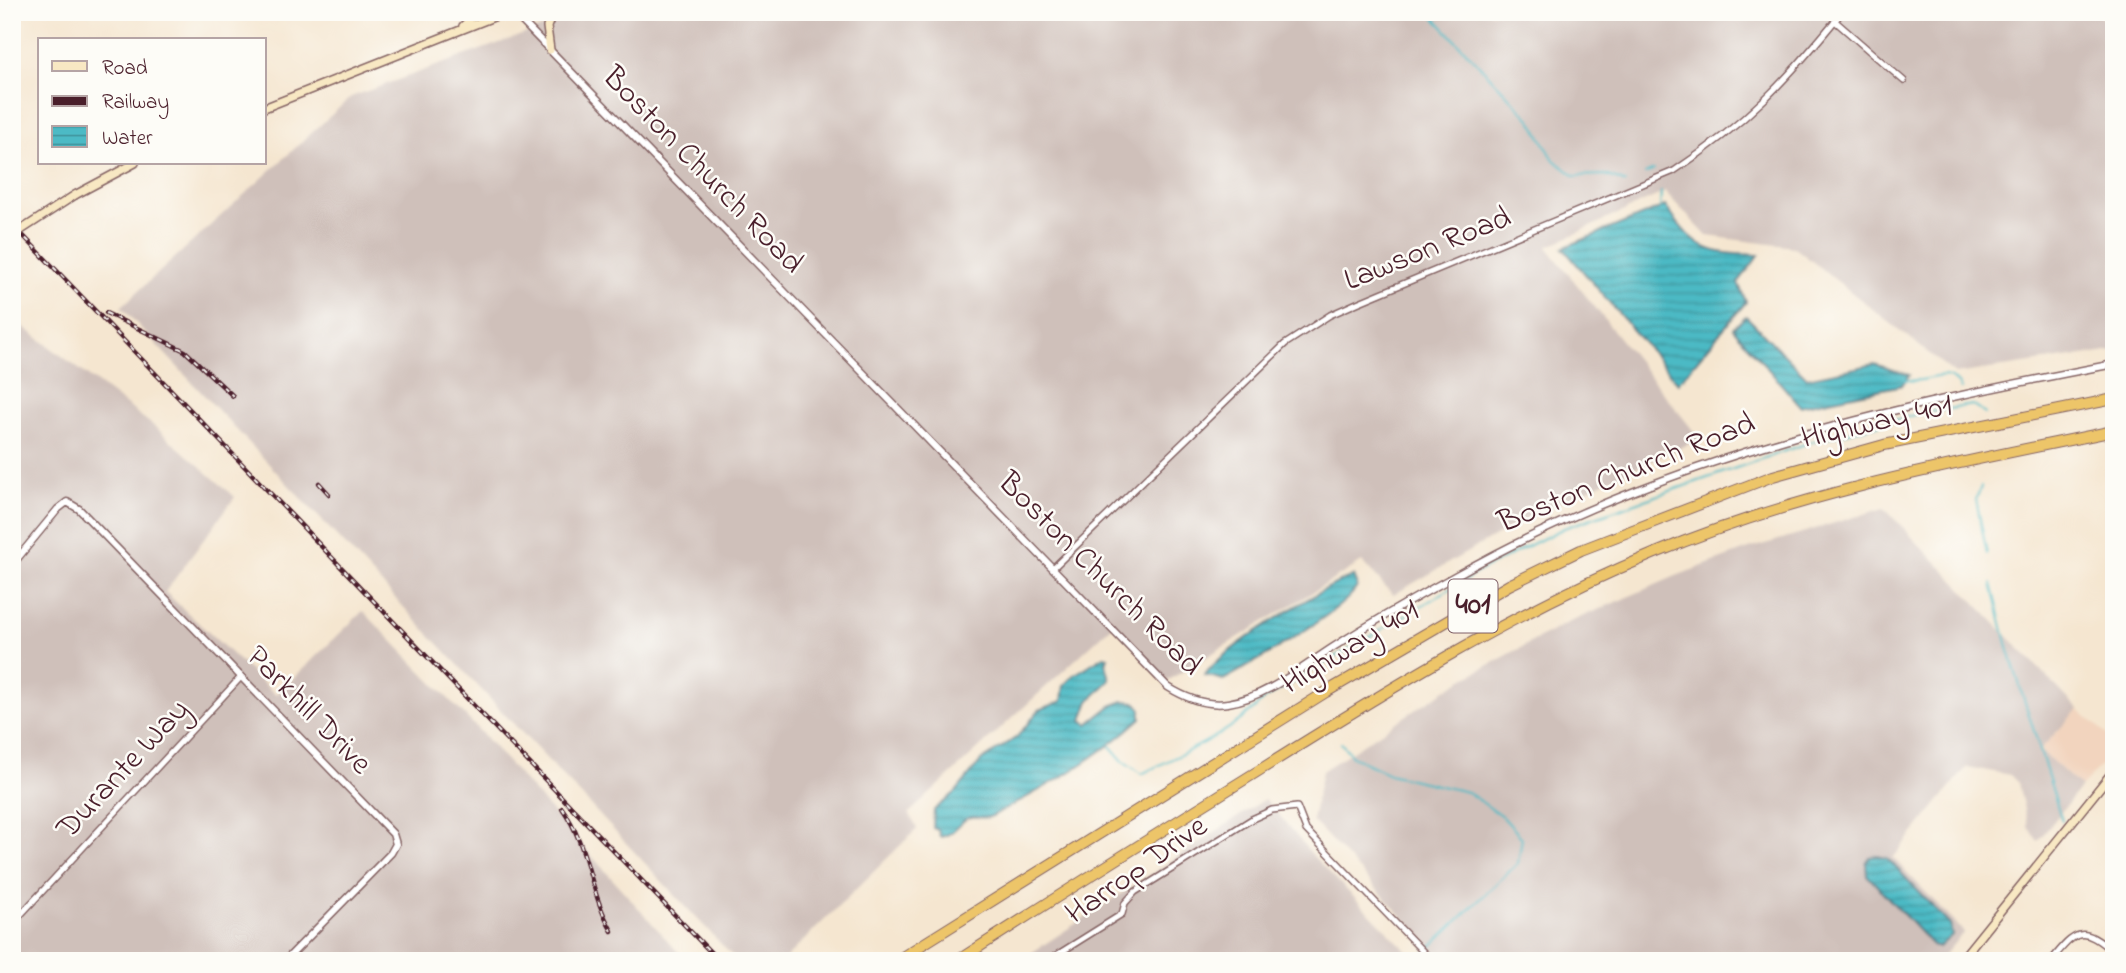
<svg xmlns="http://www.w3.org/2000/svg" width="2126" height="973" font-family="'Indie Flower',sans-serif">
	<defs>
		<pattern id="water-rules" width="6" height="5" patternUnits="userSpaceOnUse" patternTransform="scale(1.75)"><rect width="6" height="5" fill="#4cbac5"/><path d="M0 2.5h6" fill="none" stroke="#4197a0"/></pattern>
	</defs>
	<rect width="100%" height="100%" fill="#fdfcf7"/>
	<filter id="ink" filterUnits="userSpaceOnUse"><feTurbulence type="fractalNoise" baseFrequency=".0143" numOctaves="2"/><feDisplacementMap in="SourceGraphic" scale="14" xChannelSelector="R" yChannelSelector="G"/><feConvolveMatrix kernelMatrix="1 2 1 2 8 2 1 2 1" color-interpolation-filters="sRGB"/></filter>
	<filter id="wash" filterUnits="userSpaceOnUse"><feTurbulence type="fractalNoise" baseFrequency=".00686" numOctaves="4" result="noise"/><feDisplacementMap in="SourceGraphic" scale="28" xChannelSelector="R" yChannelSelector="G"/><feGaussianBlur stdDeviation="1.57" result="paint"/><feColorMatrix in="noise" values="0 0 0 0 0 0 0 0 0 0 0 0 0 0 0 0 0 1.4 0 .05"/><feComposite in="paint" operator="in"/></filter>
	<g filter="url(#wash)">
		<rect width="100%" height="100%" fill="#f5e6d0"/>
		<path fill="#f2d4be" d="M2078,709L2114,741V752L2081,787L2040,750Z"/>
		<g fill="#cfc0ba">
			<path d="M585,12H2095L2114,28V351L1955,374L1794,247L1707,236L1665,192L1547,247L1700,439L1535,513L1393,595L1362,562L1167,681L1113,625L909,813L917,829L783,961H737L121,307L351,97Z"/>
			<path d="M12,318L155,427L235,497L165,592L276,695L363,611L475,726L686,961H12Z"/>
			<path d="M1884,508L2078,709L2040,750L2081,787L2038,841L2028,827L2018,783L2010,775L1967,767L1893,858L1964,932L1939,961H1418L1428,944L1312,820L1322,771L1456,683L1563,625L1676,576L1746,550Z"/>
			<path d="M1265,799L1316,859L1417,961H1019Z"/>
		</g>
		<g fill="url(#water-rules)" stroke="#4b6c78" stroke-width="2">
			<path d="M1665,206C1697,250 1705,254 1759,255L1738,283L1746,302L1678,383L1563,248Z"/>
			<path d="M1746,316L1807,378L1875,364L1909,375L1902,385L1800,406L1733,328Z"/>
			<path d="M1353,576L1357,586C1351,606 1246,668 1223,680L1205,675C1222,649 1323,587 1353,576Z"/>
			<path d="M1104,656L1108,657L1106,664L1110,680L1089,701L1082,720L1088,724L1111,706L1124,701L1135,702L1141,709V718C1099,758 1043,789 992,816C983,821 974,813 966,819C956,826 953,835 940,837L938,830L933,828L934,810L956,792L981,761L1017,737L1039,710L1062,701L1064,685L1074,675Z"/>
			<path d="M1877,856L1887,858L1950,925L1952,935L1939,947H1934L1867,875L1866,863L1870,857Z"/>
		</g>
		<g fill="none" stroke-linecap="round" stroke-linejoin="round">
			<g stroke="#4cbac5" stroke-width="2">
				<path d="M1429,12L1531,120L1554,160L1575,176L1606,175L1626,183"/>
				<path d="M1645,174L1654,170"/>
				<path d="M1660,208L1661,192"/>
				<path d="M1903,380C1909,380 1915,381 1921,380C1938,378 1951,369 1961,389"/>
				<path d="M1981,487L1976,499L1987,554"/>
				<path d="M1992,584L2009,651L2062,821"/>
				<path d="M1341,743L1353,757L1389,774L1467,792L1502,816L1522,838L1518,863L1426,951"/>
				<path d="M1110,746L1123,761L1142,774C1182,753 1232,734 1263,700L1485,568L1564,528L1811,442L1918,414L1973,405L1985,414"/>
				<path d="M1415,961L1422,954"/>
			</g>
		</g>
	</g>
	<g filter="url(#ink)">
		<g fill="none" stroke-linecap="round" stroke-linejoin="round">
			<g stroke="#866565" stroke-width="8">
				<g id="minor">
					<path d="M1835,21L1904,81"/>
					<path d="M1053,568L1285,344L1330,315L1357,303L1674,171C1747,123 1788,79 1842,12"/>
					<path d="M12,924L241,677"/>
					<path d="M1047,961L1122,914L1125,903L1135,892L1252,819L1272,810L1297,807L1306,830L1432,961"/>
					<path d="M2051,961C2076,930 2082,925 2114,953"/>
				</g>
			</g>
			<g stroke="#866565" stroke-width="9">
				<g id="tertiary">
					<path d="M513,12L1168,687C1187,699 1206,706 1228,703C1267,697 1302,667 1335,646C1373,622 1413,599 1453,577C1659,460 1883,408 2114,364"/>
					<path d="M12,565L58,509L67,502L79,509L393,834L396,844L391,853L285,961"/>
				</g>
			</g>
			<g stroke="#866565" stroke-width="10">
				<g id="secondary">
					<path d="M463,26L478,12"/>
					<path d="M550,50L547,27L553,12"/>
					<path d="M264,108L506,12"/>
					<path d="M75,195L135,163"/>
					<path d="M1960,961L2114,770"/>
				</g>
			</g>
			<g stroke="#866565" stroke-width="12">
				<g id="motorway">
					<path d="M896,961L1326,692L1509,585L1581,550L1773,476L1884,445L2114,399"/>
					<path d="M957,961C1058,896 1160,832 1263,768C1389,689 1515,611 1653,554C1800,492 1958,463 2114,431"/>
				</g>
			</g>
			<use href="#minor" stroke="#fff" stroke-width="5"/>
			<use href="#tertiary" stroke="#fff" stroke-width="6"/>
			<use href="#secondary" stroke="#f8e8c3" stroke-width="7"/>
			<use href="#motorway" stroke="#edc569" stroke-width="10"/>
			<g stroke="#4a1f2b" stroke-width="4.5">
				<g id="rail">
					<path d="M12,224L719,961"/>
					<path d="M106,313L185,351L233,396"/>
					<path d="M319,483L329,494"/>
					<path d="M562,808C589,846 589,892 612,931"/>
				</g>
			</g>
			<use href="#rail" stroke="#fdfcf7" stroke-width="2" stroke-dasharray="5" stroke-linecap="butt"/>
			<g stroke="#866565" stroke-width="10" stroke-linecap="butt">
				<path id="secondary-bridge" d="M12,236L75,195"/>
			</g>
			<use href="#secondary-bridge" stroke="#f8e8c3" stroke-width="7"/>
		</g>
	</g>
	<g text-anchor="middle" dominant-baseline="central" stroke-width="5" stroke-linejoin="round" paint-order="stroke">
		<rect fill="#fdfcf7" stroke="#806168" stroke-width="2" x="1448.5" y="579.5" width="49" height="53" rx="5"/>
		<g font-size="30" font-weight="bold" fill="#4a1f2b">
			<text x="1473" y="606">401</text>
		</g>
		<g font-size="32" fill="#4a1f2b" stroke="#fdfcf7">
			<text transform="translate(702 171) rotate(46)">Boston Church Road</text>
			<text transform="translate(1428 250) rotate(-22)">Lawson Road</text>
			<text transform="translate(1877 423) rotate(-13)">Highway 401</text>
			<text transform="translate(1627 474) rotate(-22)">Boston Church Road</text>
			<text transform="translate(1099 575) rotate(45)">Boston Church Road</text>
			<text transform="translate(1351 648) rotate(-31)">Highway 401</text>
			<text transform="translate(308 711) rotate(46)">Parkhill Drive</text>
			<text transform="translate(124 770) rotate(-47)">Durante Way</text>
			<text transform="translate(1137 871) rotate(-35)">Harrop Drive</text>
		</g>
	</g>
	<rect width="2126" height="973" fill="none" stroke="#fdfcf7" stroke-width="42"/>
	<rect x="38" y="38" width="228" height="126" fill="#fdfcf7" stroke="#b5a4a5" stroke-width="2"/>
	<rect x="52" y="61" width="35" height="10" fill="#f8e8c3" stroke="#b5a4a5" stroke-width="2"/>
	<text x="102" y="74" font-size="21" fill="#4a1f2b">Road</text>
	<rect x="52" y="96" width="35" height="10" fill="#4a1f2b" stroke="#b5a4a5" stroke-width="2"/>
	<text x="102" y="108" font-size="21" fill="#4a1f2b">Railway</text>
	<rect x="52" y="126" width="35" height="21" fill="url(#water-rules)" stroke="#b5a4a5" stroke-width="2"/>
	<text x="102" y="144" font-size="21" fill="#4a1f2b">Water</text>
</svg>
